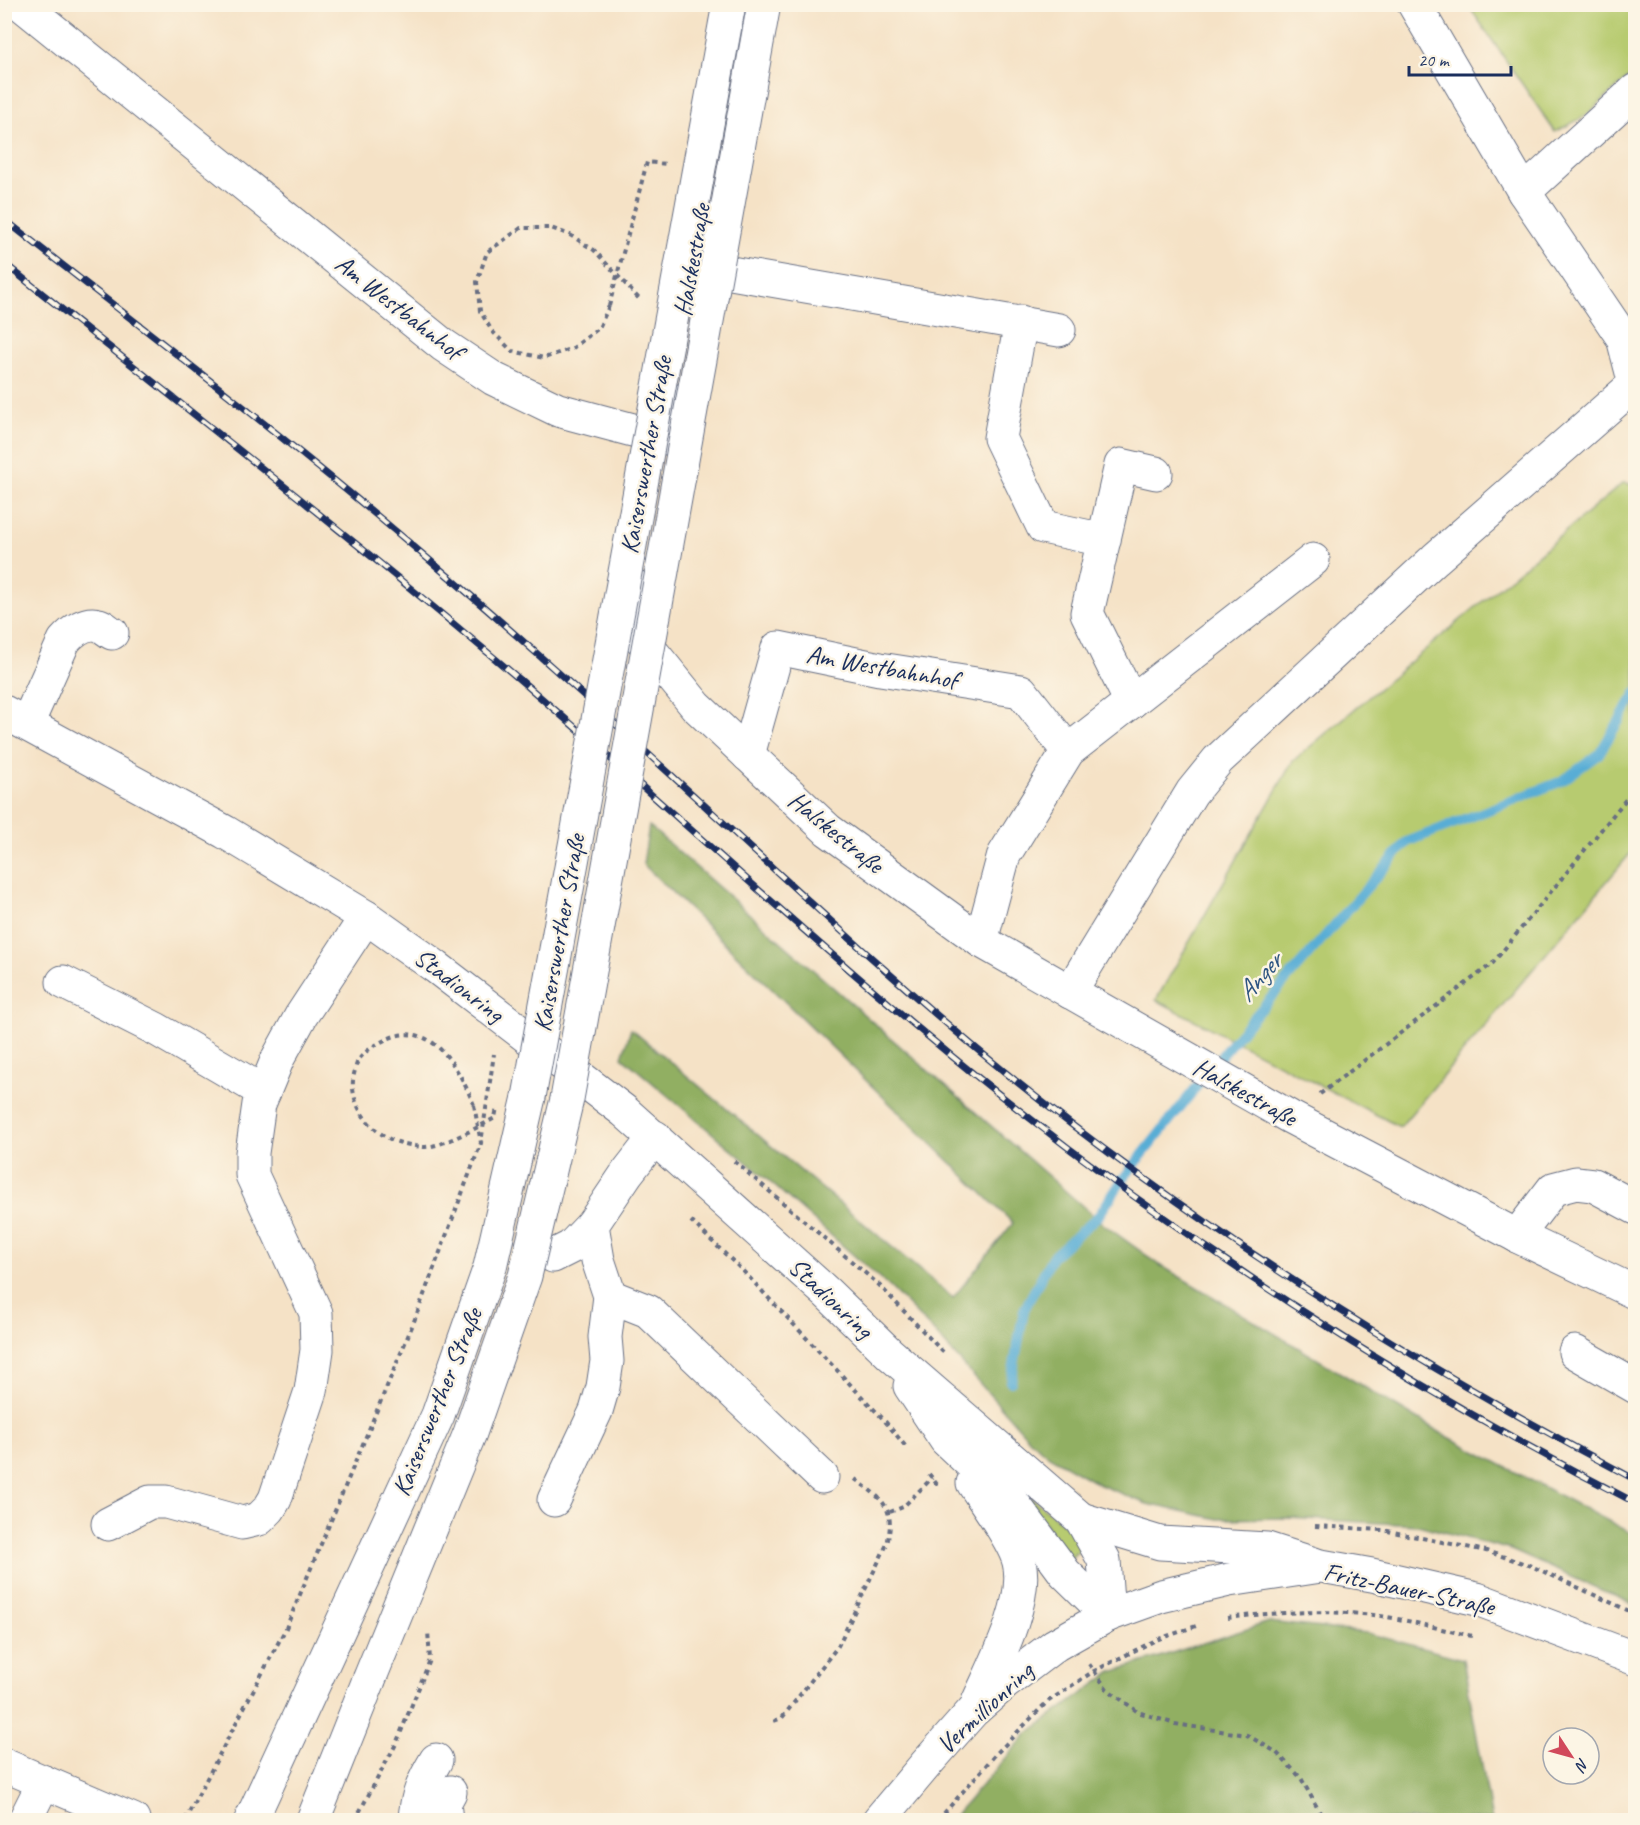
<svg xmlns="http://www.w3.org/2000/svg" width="1640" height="1825" font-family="Caveat,sans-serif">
	<rect width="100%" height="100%" fill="#fcf5e5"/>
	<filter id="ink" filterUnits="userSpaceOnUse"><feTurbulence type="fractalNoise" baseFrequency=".0167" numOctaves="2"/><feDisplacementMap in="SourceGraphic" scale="12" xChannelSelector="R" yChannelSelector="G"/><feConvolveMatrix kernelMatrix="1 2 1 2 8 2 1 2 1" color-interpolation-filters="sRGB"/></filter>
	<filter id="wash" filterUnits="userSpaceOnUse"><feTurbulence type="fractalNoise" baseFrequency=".008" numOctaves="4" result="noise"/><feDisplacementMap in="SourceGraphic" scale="24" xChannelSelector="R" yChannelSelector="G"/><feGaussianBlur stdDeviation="1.35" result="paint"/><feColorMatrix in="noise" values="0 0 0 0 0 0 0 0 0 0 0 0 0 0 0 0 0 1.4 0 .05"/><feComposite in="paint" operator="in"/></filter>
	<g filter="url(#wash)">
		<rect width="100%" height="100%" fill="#f5e2c6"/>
		<g fill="#b7cb6f" stroke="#697d66" stroke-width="1.5">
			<path d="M1468,5H1635V72L1584,117L1555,132Z"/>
			<path d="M1623,483L1636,485L1635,848L1400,1127L1156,1000L1293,761Z"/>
			<path d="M1020,1489L1069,1528L1086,1549L1077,1552L1070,1559Z"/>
		</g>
		<g fill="#91af62" stroke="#566f60" stroke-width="1.5">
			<path d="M649,826L1103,1224L1160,1265L1441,1433L1635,1535V1605L1511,1550L1418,1525L1288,1518L1218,1519L1147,1504L1098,1484L1049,1456L1030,1440L936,1334L891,1288L770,1182L622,1057L631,1029L953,1298L1013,1223L643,864Z"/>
			<path d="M1269,1622L1367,1633L1463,1659L1492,1820H1338L1326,1817V1820H951L1027,1734L1112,1672Z"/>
		</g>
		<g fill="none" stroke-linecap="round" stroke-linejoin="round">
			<path stroke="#59add5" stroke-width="10" d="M1011,1382L1024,1310L1052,1257L1099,1215L1123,1179L1234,1040L1407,842L1562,781L1599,754L1636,693"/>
		</g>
	</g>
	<g filter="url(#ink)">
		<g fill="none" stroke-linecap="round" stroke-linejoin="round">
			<g stroke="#676e82" stroke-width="35">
				<g id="minor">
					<path d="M21,4L443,345L494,379L558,410L659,437L676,439L683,400"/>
					<path d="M1524,192L1636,90"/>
					<path d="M704,288L708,269L1059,330"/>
					<path d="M1021,322L1000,438L1043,527L1104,540"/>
					<path d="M632,584L626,620L696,706L828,830L981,941L1290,1117L1517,1236L1636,1293"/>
					<path d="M1131,702L1087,613L1121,465L1156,473"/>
					<path d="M27,724L64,641C72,632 85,621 99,625C103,626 108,631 112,633"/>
					<path d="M748,755L778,648L880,669L1021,691L1068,751"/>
					<path d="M981,941L1004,855L1068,751L1313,560"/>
					<path d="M63,982L156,1029L264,1092"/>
					<path d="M1070,992L1192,792L1218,760L1435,559L1635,384L1623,338L1524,192L1414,4"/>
					<path d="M1517,1236L1553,1189L1576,1183L1593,1185L1636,1208"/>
					<path d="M553,1256L571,1247L592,1225"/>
					<path d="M610,1296L648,1311L822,1477"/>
					<path d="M1575,1352L1636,1387"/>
					<path d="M554,1500L596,1411L603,1387L607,1361L605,1337L610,1296L598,1260L592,1225L627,1173L655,1137"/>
					<path d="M108,1524L150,1502H166L242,1523L259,1519L269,1509L275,1499L311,1391L317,1350L316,1313L252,1175V1153L259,1104L278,1058L301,1016L366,917"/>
					<path d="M4,1765L133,1820"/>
					<path d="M25,1820L44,1782"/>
					<path d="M415,1820C416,1797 424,1780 436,1760"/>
					<path d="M446,1820L444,1803L450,1792"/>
				</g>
			</g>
			<g stroke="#676e82" stroke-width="35">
				<g id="major">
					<path d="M4,712L225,832L366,917L436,967L624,1111L827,1293L890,1354L1081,1519L1104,1560L1108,1615"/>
					<path d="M910,1386L946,1440L1013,1503L1065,1573L1108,1615"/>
					<path d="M973,1483C986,1503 1014,1541 1019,1562C1029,1601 994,1666 978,1702"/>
					<path d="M1081,1519L1160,1543L1267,1549L1314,1564"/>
					<path d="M251,1820L438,1415L490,1267L529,1097"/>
					<path d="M313,1820L369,1680"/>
					<path d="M879,1820L927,1763L973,1711L1005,1683L1055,1645L1108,1615L1161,1596L1229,1580L1321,1566L1372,1575L1477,1599L1636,1659"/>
				</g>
			</g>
			<g stroke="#676e82" stroke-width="4" stroke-dasharray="4.5 4.5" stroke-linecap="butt">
				<path d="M609,306L647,162L666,164"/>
				<path d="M1320,1094L1493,963L1636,787"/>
				<path d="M474,1105L481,1143L494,1054"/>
				<path d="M734,1161L878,1284L943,1352"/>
				<path d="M691,1221L744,1272L884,1420L907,1448"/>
				<path d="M929,1474L939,1487"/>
				<path d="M890,1512L903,1507L932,1478"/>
				<path d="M1315,1526L1383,1530L1486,1551L1529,1565L1636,1614"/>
				<path d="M1227,1618C1275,1612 1324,1610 1373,1615C1406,1619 1439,1629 1472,1636"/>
				<path d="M1089,1664L1107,1689L1138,1712L1175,1724L1247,1735L1276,1752L1301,1778L1324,1820"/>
				<path d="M774,1721L782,1718L838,1646L887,1544C896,1507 883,1500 855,1479"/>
				<path d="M185,1820L286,1628L413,1324L481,1143"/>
				<path d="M355,1820L396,1744L430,1660L428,1631"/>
				<path d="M938,1820L995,1755L1047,1702L1094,1671L1156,1640L1199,1625"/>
			</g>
			<use href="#minor" stroke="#fff" stroke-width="33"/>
			<use href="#major" stroke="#fff" stroke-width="33"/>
			<g stroke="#1b2f5e" stroke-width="7">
				<g id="rail">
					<path d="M4,219C148,333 295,444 434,564C534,649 631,738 728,827C812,904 896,982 984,1055C1184,1220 1406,1359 1636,1480"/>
					<path d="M4,263C176,401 351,536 518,678C670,808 815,945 970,1071C1174,1236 1402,1384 1636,1503"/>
				</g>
			</g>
			<use href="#rail" stroke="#fcf5e5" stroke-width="4.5" stroke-dasharray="14" stroke-linecap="butt"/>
			<g stroke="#676e82" stroke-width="35" stroke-linecap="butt">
				<g id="major-bridge">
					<path d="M529,1097L729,4"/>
					<path d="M369,1680L470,1433L525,1276L567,1099L764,4"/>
				</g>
			</g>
			<g stroke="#676e82" stroke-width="4" stroke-dasharray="4.5 4.5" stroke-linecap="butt">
				<path d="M609,306L599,328L573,348L544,358L512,351L492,331L480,311L477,282L487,252L521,228H551L570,235L594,250L641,301"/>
				<path d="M474,1105C460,1071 433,1018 387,1039C377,1044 364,1051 358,1061C356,1064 355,1070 354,1074C348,1100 366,1126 388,1138C396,1143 414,1146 423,1147C440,1148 480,1126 495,1118L497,1107"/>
			</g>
			<use href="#major-bridge" stroke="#fff" stroke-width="33"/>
		</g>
	</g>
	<g text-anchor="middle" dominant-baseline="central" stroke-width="5" stroke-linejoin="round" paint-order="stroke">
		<g font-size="26" fill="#1b2f5e" stroke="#fcf5e5">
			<text transform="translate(692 260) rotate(-80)">Halskestraße</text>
			<text transform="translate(399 307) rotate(38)">Am Westbahnhof</text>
			<text transform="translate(646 455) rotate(-80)">Kaiserswerther Straße</text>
			<text transform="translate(882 667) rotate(10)">Am Westbahnhof</text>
			<text transform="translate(836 832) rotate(39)">Halskestraße</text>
			<text transform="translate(559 933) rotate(-80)">Kaiserswerther Straße</text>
			<text transform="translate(459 985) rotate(37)">Stadionring</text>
			<text transform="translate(1245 1092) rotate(29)">Halskestraße</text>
			<text transform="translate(831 1298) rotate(43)">Stadionring</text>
			<text transform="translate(437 1402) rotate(-68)">Kaiserswerther Straße</text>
			<text transform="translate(1409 1589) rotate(12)">Fritz-Bauer-Straße</text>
			<text transform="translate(985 1708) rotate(-43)">Vermillionring</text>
		</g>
		<g font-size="27" font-style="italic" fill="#2e5582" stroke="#fcf5e5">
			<text transform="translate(1259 977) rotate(-49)">Anger</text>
		</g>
	</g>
	<rect width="1640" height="1825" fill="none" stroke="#fcf5e5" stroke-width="24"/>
	<g transform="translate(1571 1756) rotate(126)"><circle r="28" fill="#fcf5e5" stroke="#a2a6af" stroke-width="1.5"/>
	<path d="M0-4.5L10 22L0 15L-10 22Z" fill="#d1495b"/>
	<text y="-9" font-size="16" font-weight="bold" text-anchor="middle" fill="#1b2f5e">N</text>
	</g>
	<path d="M1409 66v9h102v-9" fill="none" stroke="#1b2f5e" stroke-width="3"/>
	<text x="1418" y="66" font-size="18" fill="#1b2f5e" stroke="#fcf5e5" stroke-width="4.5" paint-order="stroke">20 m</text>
</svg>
